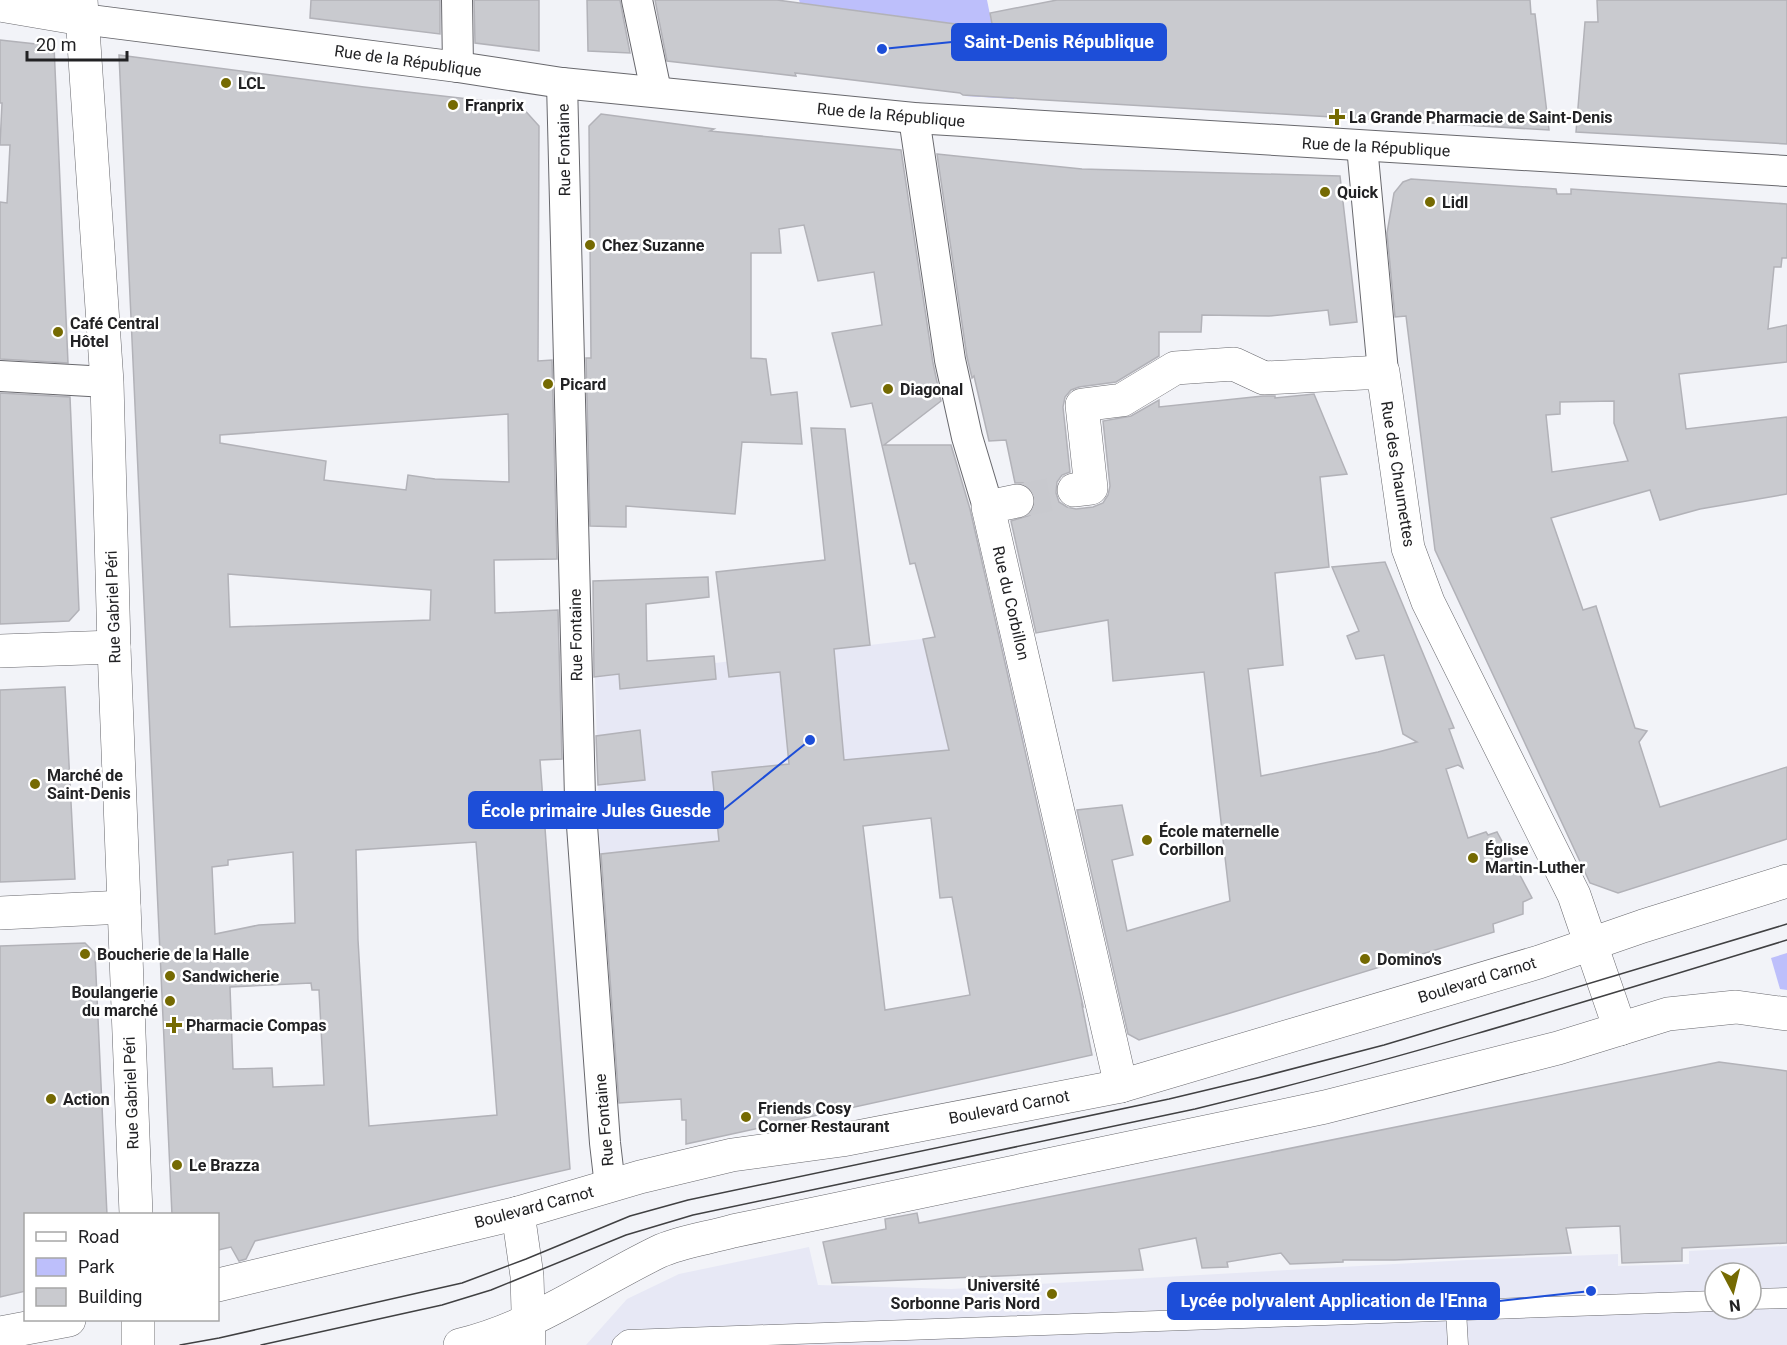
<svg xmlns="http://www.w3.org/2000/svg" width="1787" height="1345" font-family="Roboto,sans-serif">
	<rect width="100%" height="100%" fill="#f2f3f8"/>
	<g fill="#e7e8f5" fill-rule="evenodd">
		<path d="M999,630L1011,682L1001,685L1003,705L1017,704L1025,743L966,750L963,814L600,854L595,677Z"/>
		<path d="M1787,1246V1345H586L627,1299L679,1274L809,1247L818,1285L951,1289L1467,1260L1618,1254V1266L1689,1264V1251ZM1715,1273H1751V1309H1715Z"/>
	</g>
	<g fill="#bdbffb">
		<path d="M799,0H987L999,59L1007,57L1014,99L965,96L949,23L800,3Z"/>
		<path d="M1787,953V990L1780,989L1771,958Z"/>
	</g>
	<g fill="#c9cacf" stroke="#b2b2b8" stroke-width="1.5" fill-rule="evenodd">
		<path d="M311,0H440V34L310,18Z"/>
		<path d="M474,0H539V51L475,43Z"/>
		<path d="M587,0H620L630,53L588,51Z"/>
		<path d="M655,0H777L993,29L990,13L1057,0H1530L1531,14H1535L1549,130L963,95L960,93L795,73L796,76L667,61Z"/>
		<path d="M1597,0H1787V144L1576,132L1585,22H1598Z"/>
		<path d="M0,40L54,46L68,363L0,359V202L7,203L10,145H0L2,103H0Z"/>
		<path d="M119,55L364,87L520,105L539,126L538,361L552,360L557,559L494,560L495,613L558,610L562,759L540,760L570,1169L255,1241L246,1259L239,1261L231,1247L218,1250V1215H172ZM508,414L509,482L435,479L408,475L406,490L324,480L326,461L220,443V435ZM228,574L431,590L430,620L230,627ZM476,842L497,1115L369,1126L358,940L356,850ZM293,852L295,923L259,925L215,934L212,867L228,865V860ZM311,983L312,990H319L324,1085L273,1087L272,1068L233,1069L230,987Z"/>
		<path d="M601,114L714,129L710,131L901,150L933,363L941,401L884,445H951L970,509L1083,1006L1082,1005L1092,1055L686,1144V1120H682L681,1099L619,1103L601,854L719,841L712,772L789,764L780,672L729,677L716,572L825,560L811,428L845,429L870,645L834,649L844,760L949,750L923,639L935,637L915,563L910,564L872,403L851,407L832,333L882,325L874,272L818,281L804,225L779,229L781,253H751V358L766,359L771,395L797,392L802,444L742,442L735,514L626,506V527L590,526L586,358H591L589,126ZM931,818L940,898L952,897L970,995L885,1010L863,826Z"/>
		<path d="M937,154L1082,169L1340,176L1357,322L1330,325L1328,310L1269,316L1202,315L1201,332H1159V356L1116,382L1079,387L1071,390L1065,397L1063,407L1070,472L1062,475L1057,482L1056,493L1059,502L1067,507L1076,509L1093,507L1103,503L1108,495L1110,486L1103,421L1131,416L1159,400V407L1263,396H1275V398L1314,394L1347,474L1320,477L1329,567L1275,573L1283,665L1248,669L1261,776L1378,752L1417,742L1403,734L1384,655L1356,659L1347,636L1359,631L1332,567L1385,562L1454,728L1449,729L1463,768L1458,765L1446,769L1468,838L1486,832L1488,835L1497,832L1532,898L1523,902V914L1493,924L1494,932L1227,1014L1139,1040L1128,1034L1077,810L1122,805L1133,855L1112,860L1127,931L1230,901L1204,672L1113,681L1108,620L1036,633L1011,521L1030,515L1035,507V498L1031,488L1023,483H1015L1006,440L989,441L974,376L972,378L967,357Z"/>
		<path d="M1411,179L1556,189L1557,194H1571V189L1787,204V258H1782L1781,267H1774L1768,329L1787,325V362L1679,374L1686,429L1787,417V494L1700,509L1660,520L1650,490L1551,518L1583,610L1596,606L1635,728L1647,731L1639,742L1660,807L1787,767V839L1618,893L1590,883L1435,550L1406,316L1395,317L1387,233L1394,193L1403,182ZM1614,401V423L1628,461L1552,472L1546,415L1560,414V402Z"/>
		<path d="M0,393L70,397L79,610L69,621L0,624Z"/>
		<path d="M708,577L709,597L646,604L647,661L714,656L716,679L620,689L619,674L594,677L593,581Z"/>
		<path d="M65,687L75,879L0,882V690Z"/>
		<path d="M640,730L645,780L598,785L596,736Z"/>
		<path d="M85,943L95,953L107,1215H26V1291L0,1297V946Z"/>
		<path d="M1719,1062L1787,1071V1243L1682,1248V1261L1622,1263L1620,1226L1566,1228L1571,1253L1394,1260H1343V1262L1290,1264L1281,1253L1227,1262L1228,1267L1202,1268L1196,1238L1139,1249L1143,1270L832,1283L823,1242L886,1229L885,1219L917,1213L919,1223Z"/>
	</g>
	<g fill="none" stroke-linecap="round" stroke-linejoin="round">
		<path stroke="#c8c9ce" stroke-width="33" stroke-dasharray="33 16" stroke-linecap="butt" d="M1017,501L1074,490"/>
		<g stroke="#68686d" stroke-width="21">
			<g id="service">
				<path d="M1751,1299L1787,1298"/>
				<path d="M1456,1310L1458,1345"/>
				<path d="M622,1345L628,1340L1715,1301"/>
			</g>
		</g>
		<g stroke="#68686d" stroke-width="32">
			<g id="pedestrian">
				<path d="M457,0L458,67"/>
				<path d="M637,0L656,91"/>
				<path d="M82,19L458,67L562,83L914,118L1787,171"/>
				<path d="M562,83L580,798L605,1143L610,1186"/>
				<path d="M914,118L950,360L967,437L988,507"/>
				<path d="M1362,146L1383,372"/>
				<path d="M0,376L107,382"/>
			</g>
		</g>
		<g stroke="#68686d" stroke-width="34">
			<g id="minor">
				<path d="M81,0L107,382L114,647L136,1214"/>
				<path d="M0,5L82,19"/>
				<path d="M1074,490L1091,488L1082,405L1122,400L1175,368L1234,364L1264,378L1383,372L1408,548L1428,602L1574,895L1620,1029"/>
				<path d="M1017,501L988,507L1121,1086"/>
				<path d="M0,651L114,647"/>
				<path d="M0,913L124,907"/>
				<path d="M518,1213L527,1276L529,1345"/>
			</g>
		</g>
		<g stroke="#68686d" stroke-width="34">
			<g id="tertiary">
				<path d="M218,1285L518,1213L640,1177L732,1155L842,1140L1121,1086L1539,962L1643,926L1787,881"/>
				<path d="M0,1333L69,1320"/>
				<path d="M138,1345V1320"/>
				<path d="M460,1345C532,1328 592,1284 658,1252C679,1242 709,1238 733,1231L1325,1107L1558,1048L1668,1014L1736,1007L1787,1014"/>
			</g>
		</g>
		<use href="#service" stroke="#fff" stroke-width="20"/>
		<use href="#pedestrian" stroke="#fff" stroke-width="30"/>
		<use href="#minor" stroke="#fff" stroke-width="33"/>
		<use href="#tertiary" stroke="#fff" stroke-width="33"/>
		<g stroke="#404042" stroke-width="1.5">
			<path d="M180,1345L219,1338L462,1283L526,1259L630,1216L688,1200L1169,1099L1257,1078L1384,1045L1787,924"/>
			<path d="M261,1345L442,1305L491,1290L626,1235L693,1215L1195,1109C1395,1061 1591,1000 1787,940"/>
		</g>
	</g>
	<g fill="#756a02" stroke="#fff" stroke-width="2">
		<circle cx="226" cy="83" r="6"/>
		<circle cx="453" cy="105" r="6"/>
		<path d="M1334 108h6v6h6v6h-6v6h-6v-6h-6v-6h6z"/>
		<circle cx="1325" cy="192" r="6"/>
		<circle cx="1430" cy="202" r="6"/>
		<circle cx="590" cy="245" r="6"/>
		<circle cx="58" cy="332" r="6"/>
		<circle cx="548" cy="384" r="6"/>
		<circle cx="888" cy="389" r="6"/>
		<circle cx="35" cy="784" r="6"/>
		<circle cx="1147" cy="840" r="6"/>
		<circle cx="1473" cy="858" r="6"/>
		<circle cx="85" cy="954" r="6"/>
		<circle cx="1365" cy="959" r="6"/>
		<circle cx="170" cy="976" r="6"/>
		<circle cx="170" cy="1001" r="6"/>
		<path d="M171 1016h6v6h6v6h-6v6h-6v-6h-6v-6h6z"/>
		<circle cx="51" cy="1099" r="6"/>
		<circle cx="746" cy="1117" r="6"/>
		<circle cx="177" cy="1165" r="6"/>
		<circle cx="1052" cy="1294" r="6"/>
	</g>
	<g text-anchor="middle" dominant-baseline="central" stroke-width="5" stroke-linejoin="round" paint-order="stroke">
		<g font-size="16" fill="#222224" stroke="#fff">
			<text transform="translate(408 61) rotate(8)">Rue de la République</text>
			<text transform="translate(891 115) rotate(5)">Rue de la République</text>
			<text transform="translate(1376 147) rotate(3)">Rue de la République</text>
			<text transform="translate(564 150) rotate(-91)">Rue Fontaine</text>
			<text transform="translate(1398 474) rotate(81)">Rue des Chaumettes</text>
			<text transform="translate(1011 603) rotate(77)">Rue du Corbillon</text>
			<text transform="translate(113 607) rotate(-92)">Rue Gabriel Péri</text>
			<text transform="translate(576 635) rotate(-91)">Rue Fontaine</text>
			<text transform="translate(1477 980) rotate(-17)">Boulevard Carnot</text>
			<text transform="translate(131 1093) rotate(-92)">Rue Gabriel Péri</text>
			<text transform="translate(1009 1107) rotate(-11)">Boulevard Carnot</text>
			<text transform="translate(604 1120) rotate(-95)">Rue Fontaine</text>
			<text transform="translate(534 1207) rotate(-15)">Boulevard Carnot</text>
		</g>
		<g font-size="16" font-weight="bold" fill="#222224" stroke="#fff" text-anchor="start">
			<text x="238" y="83">LCL</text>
			<text x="465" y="105">Franprix</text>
			<text x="1349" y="117">La Grande Pharmacie de Saint-Denis</text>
			<text x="1337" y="192">Quick</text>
			<text x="1442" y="202">Lidl</text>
			<text x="602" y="245">Chez Suzanne</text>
			<text x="70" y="323">Café Central<tspan x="70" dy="18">Hôtel</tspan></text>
			<text x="560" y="384">Picard</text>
			<text x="900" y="389">Diagonal</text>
			<text x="47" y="775">Marché de<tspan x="47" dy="18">Saint-Denis</tspan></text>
			<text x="1159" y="831">École maternelle<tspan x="1159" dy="18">Corbillon</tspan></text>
			<text x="1485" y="849">Église<tspan x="1485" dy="18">Martin-Luther</tspan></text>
			<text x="97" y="954">Boucherie de la Halle</text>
			<text x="1377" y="959">Domino's</text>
			<text x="182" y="976">Sandwicherie</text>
			<text x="158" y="992" text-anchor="end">Boulangerie<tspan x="158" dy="18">du marché</tspan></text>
			<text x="186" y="1025">Pharmacie Compas</text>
			<text x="63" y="1099">Action</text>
			<text x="758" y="1108">Friends Cosy<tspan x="758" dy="18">Corner Restaurant</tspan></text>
			<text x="189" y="1165">Le Brazza</text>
			<text x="1040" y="1285" text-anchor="end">Université<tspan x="1040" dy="18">Sorbonne Paris Nord</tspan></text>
		</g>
	</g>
	<path fill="none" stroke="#1d4ed8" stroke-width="2" d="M882 49L952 42M810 740L723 810M1591 1291L1499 1301"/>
	<g fill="#1d4ed8" stroke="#fff" stroke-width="2">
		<circle cx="882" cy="49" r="6"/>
		<circle cx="810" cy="740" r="6"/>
		<circle cx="1591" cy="1291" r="6"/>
	</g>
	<g fill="#1d4ed8" stroke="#1d4ed8" stroke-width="2">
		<rect x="952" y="24" width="214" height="36" rx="6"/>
		<rect x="469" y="792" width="254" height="36" rx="6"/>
		<rect x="1168" y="1283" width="331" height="36" rx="6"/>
	</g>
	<g font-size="18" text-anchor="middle" font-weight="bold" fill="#fff">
		<text x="1059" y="48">Saint-Denis République</text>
		<text x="596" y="817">École primaire Jules Guesde</text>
		<text x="1334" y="1307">Lycée polyvalent Application de l'Enna</text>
	</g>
	<rect x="24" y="1213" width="195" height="108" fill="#ffffff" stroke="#a7a7a7" stroke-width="1.5"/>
	<rect x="36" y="1232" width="30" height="9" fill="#ffffff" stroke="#a7a7a7" stroke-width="1.5"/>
	<text x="78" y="1243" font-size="18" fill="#222224">Road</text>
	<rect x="36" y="1258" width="30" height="18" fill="#bdbffb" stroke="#a7a7a7" stroke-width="1.5"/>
	<text x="78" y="1273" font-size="18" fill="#222224">Park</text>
	<rect x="36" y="1288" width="30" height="18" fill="#c9cacf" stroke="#a7a7a7" stroke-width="1.5"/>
	<text x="78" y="1303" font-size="18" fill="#222224">Building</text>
	<g transform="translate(1733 1291) rotate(173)"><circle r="28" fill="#ffffff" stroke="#a7a7a7" stroke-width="1.5"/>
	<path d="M0-4.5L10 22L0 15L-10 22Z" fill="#756a02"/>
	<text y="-9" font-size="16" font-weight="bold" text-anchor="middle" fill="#222224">N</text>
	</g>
	<path d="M27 51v9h100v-9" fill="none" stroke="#222224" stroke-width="3"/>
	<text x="36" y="51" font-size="18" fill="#222224" stroke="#ffffff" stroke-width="4.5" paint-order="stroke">20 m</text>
</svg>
